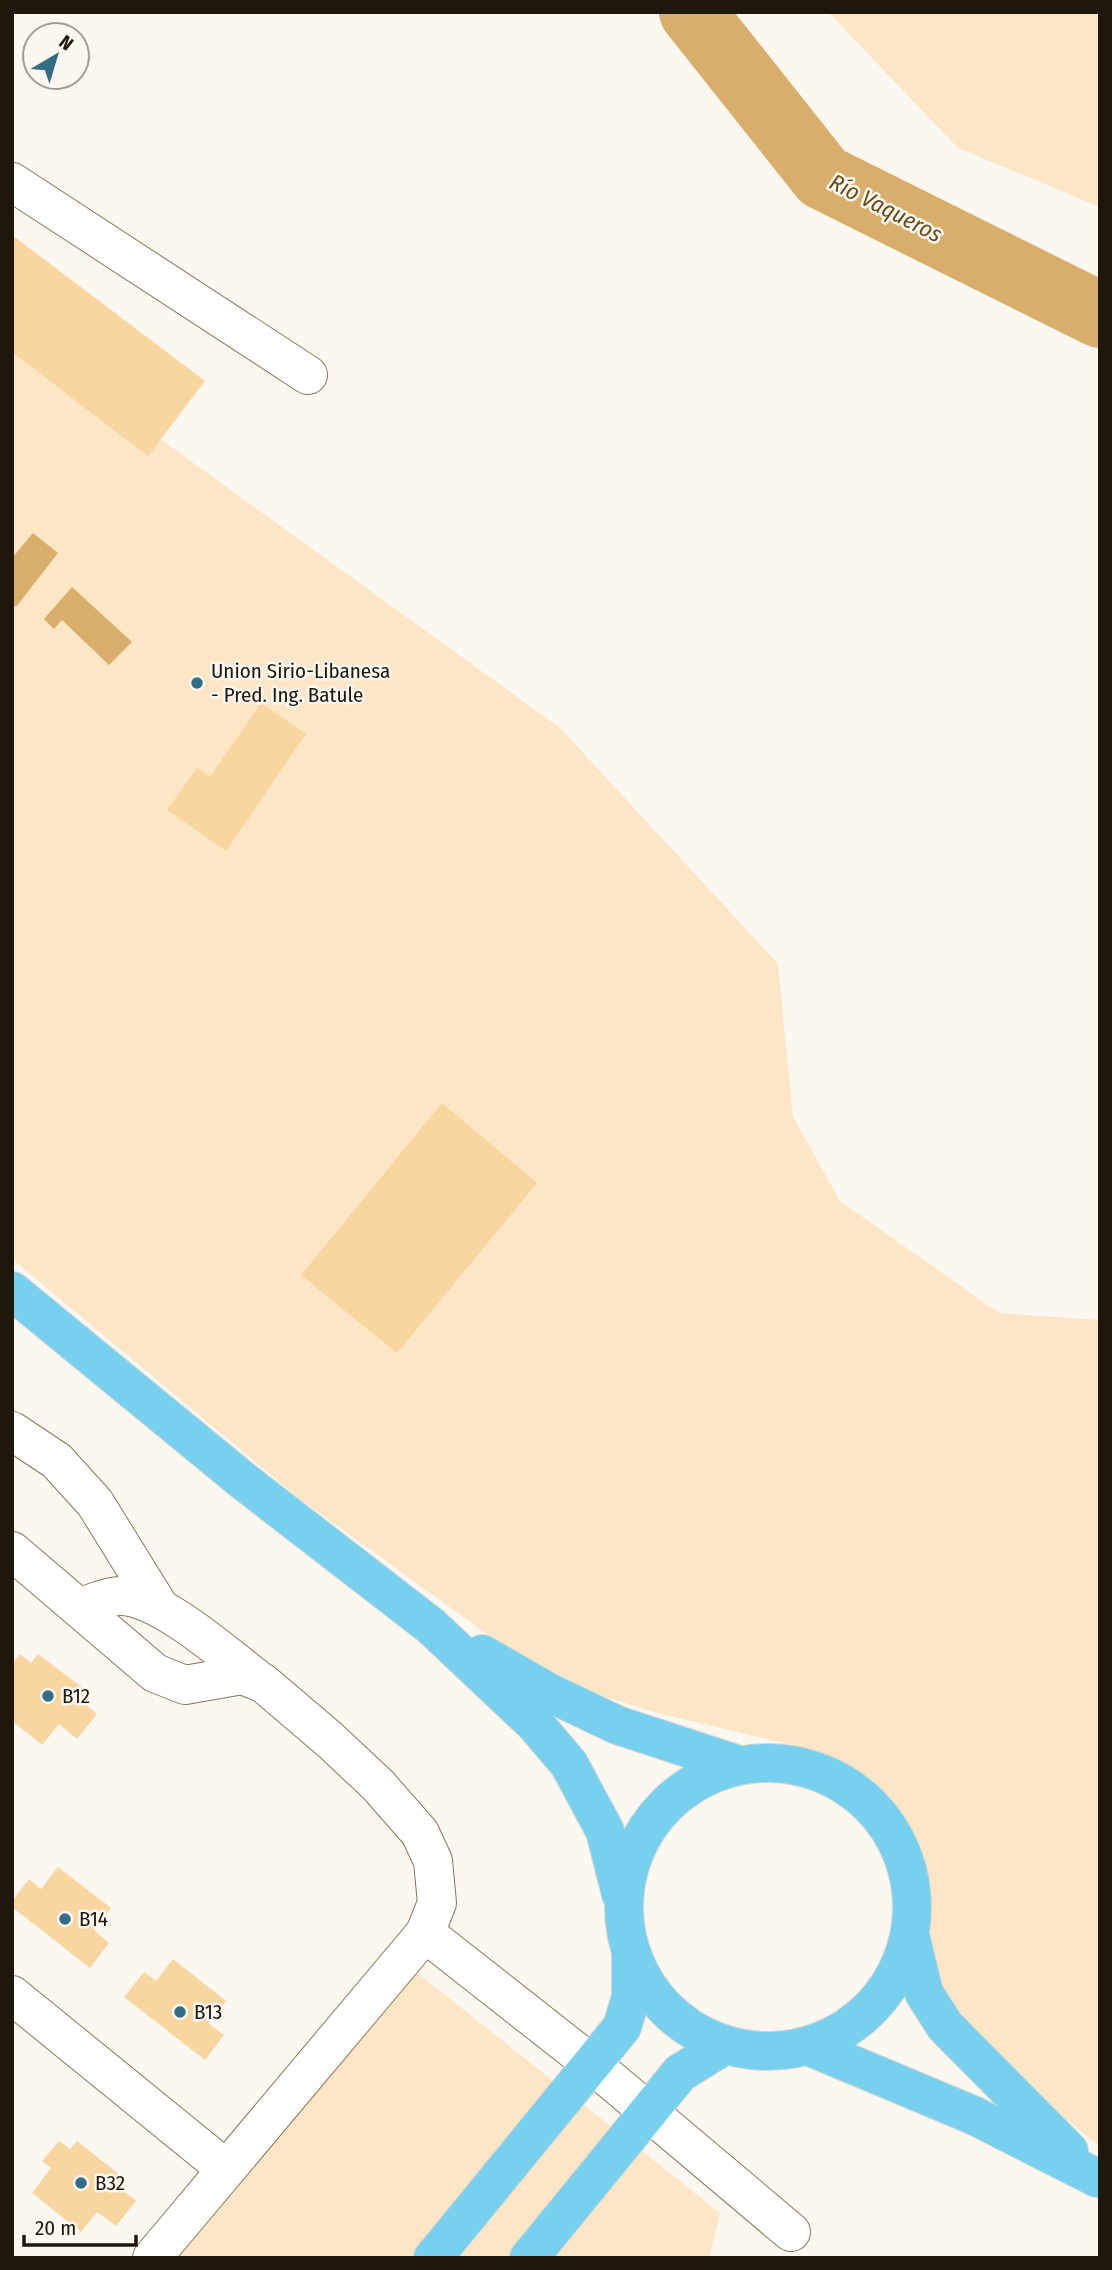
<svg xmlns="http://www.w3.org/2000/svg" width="1112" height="2270" font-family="'Fira Sans Condensed',sans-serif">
	<rect width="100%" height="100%" fill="#fcf8f1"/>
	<g fill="#fce6c6">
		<path d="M828,12H1100V207L958,148Z"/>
		<path d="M12,332L560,728L778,964L793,1117L840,1201L999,1313L1100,1320V2147L1046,2103L950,2013L927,1947L928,1905L912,1834L873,1780L818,1751L657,1713L590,1692L488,1635L296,1496L12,1259Z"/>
		<path d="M416,1972L720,2213L709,2258H179Z"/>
	</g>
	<g fill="#d9ae6a">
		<path d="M33,533L58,553L16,607L12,604V558Z"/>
		<path d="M72,587L132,642L109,665L62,620L54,629L44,619Z"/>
	</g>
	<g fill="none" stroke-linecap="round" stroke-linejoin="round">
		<path stroke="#d9ae6a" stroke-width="66" d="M692,12L823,177L1100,315"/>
	</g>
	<g fill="#f9d6a0">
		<path d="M12,235L205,381L148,456L12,352Z"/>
		<path d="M261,703L306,734L226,851L167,810L197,768L210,777Z"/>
		<path d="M442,1103L537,1183L397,1353L301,1275Z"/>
		<path d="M20,1654L31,1663L38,1654L87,1691L80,1700L97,1714L77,1739L59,1724L42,1745L12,1721V1664Z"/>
		<path d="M58,1867L111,1908L94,1930L109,1943L90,1968L12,1907V1901L29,1879L41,1889Z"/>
		<path d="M173,1959L226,2001L208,2023L224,2035L205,2060L124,1997L144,1972L156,1981Z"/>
		<path d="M59,2141L70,2149L77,2141L125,2179L119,2187L136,2201L116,2226L97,2212L81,2232L32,2193L51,2168L42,2161Z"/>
	</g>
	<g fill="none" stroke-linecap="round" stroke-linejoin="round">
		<g stroke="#8a7759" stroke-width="40">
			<g id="minor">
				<path d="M12,182L308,375"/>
				<path d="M12,1431L57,1461L95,1503L160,1608"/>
				<path d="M12,1551L155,1673L185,1685L242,1675L263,1683L330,1740L378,1785L420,1833L433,1861L437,1903L425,1933L593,2065L791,2232"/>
				<path d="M79,1607C92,1604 107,1596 120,1596C161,1596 228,1657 261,1682"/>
				<path d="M12,1995L226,2169"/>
				<path d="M152,2258L425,1933"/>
			</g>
		</g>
		<g stroke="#d6d5d3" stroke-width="40">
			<g id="major">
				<path d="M12,1291L246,1483L431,1626L535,1724L569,1764L605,1831L621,1894"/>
				<path d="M482,1654L550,1693L617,1725L739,1765"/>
				<circle cx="768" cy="1907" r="144"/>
				<path d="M910,1935L924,1993L945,2026L1069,2151"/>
				<path d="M808,2046L975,2116L1097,2178"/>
				<path d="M433,2258L622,2027L631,1997V1954"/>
				<path d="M529,2258L680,2073L725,2045"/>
			</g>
		</g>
		<use href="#minor" stroke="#fff" stroke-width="38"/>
		<use href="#major" stroke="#77d0ed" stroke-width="38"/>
	</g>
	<g fill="#326d85" stroke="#fcf8f1" stroke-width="2.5">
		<circle cx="197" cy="683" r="7"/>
		<circle cx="48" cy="1696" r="7"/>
		<circle cx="65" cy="1919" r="7"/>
		<circle cx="180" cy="2012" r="7"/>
		<circle cx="81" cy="2183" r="7"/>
	</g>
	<g text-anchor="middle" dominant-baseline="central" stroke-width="5" stroke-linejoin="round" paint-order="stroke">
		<g font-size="21" fill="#1e170b" stroke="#fcf8f1" text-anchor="start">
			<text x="211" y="671">Union Sirio-Libanesa<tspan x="211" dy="24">- Pred. Ing. Batule</tspan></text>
			<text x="62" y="1696">B12</text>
			<text x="79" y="1919">B14</text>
			<text x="194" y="2012">B13</text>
			<text x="95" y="2183">B32</text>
		</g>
		<g font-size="23" font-style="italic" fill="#684b17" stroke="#fcf8f1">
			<text transform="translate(886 208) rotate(27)">Río Vaqueros</text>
		</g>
	</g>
	<rect width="1112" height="2270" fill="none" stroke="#1e170b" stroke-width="28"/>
	<g transform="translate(56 56) rotate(38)"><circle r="33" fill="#fcf8f1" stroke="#a39e95" stroke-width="2"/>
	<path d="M0-5L12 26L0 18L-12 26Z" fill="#326d85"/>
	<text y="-10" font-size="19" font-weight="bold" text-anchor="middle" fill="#1e170b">N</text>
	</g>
	<path d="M24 2235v10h112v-10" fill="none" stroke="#1e170b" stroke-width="3.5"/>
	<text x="35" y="2235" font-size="21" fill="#1e170b" stroke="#fcf8f1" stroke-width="5" paint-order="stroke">20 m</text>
</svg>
